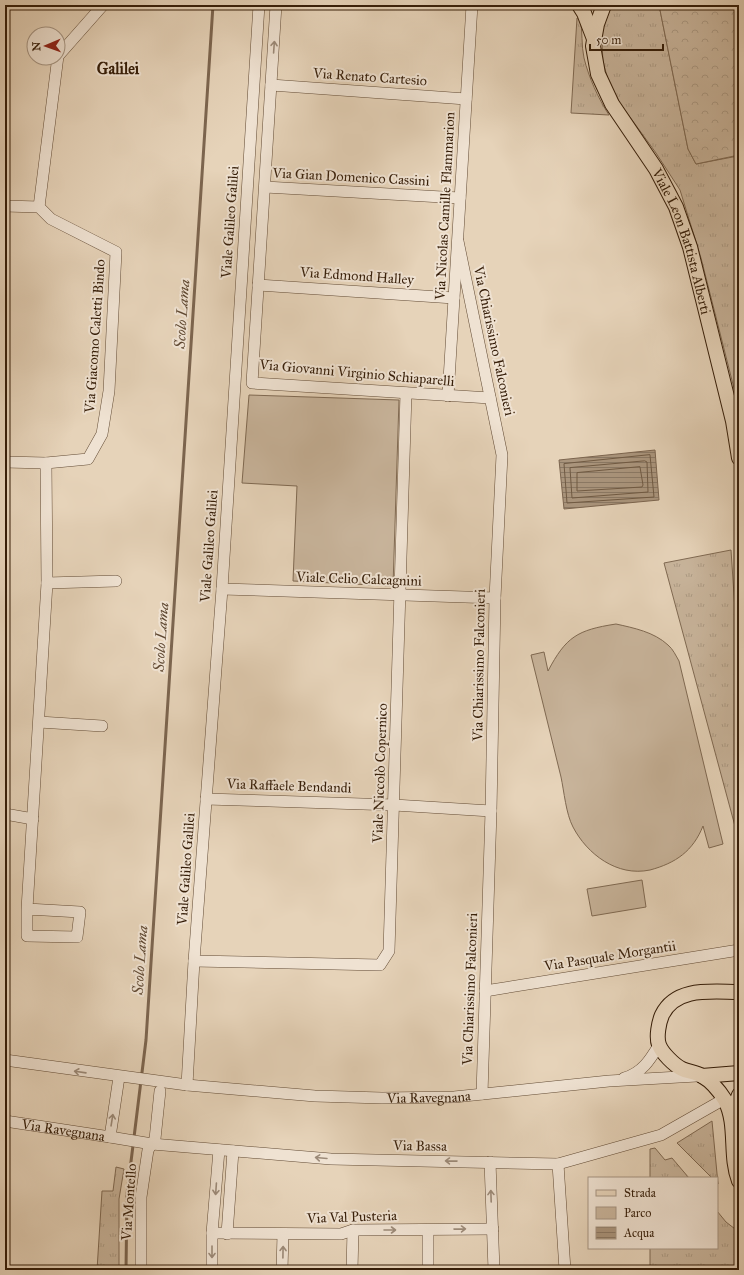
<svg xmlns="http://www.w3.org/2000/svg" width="744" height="1275" font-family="'IM FELL Great Primer',serif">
	<defs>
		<pattern id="grass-tufts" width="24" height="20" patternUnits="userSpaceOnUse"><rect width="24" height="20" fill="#c8b49b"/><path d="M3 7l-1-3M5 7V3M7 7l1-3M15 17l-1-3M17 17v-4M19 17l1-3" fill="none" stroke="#ac9a84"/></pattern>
		<pattern id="forest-crowns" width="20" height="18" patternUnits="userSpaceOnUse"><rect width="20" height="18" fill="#c8b49b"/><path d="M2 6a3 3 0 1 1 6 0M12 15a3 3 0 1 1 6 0" fill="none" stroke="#ac9a84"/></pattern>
		<pattern id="water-rules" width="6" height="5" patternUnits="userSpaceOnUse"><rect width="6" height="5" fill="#aa957d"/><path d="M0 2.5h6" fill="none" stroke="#8b7965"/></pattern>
	</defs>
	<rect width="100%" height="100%" fill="#e6d3b9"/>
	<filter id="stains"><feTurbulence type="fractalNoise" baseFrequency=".005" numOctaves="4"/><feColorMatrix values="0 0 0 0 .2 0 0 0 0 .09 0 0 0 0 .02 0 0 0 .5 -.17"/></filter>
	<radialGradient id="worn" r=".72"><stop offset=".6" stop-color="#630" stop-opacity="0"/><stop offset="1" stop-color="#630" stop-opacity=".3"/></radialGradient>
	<g fill="url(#grass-tufts)" stroke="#7f6952">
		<path d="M612,5H659L688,149L696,164L738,156L739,408L701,258L680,190L656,153L619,102L609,83L603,62L602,43L603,27Z"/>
		<path d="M577,18H580C583,32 581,45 584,58C589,78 598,98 609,115L571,113Z"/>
		<path d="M731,550L739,670V841L664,563Z"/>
		<path d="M712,1121L718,1184L717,1178H712L677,1143Z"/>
		<path d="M655,1148L665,1160L672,1158L689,1178H650V1149Z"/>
		<path d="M116,1167L124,1169L119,1199V1270H97L102,1191H113Z"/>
		<path d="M717,1211L726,1222L739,1232V1270H650V1248H717Z"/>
	</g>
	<path fill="url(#forest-crowns)" stroke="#7f6952" d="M659,5H739V155L696,164L688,149Z"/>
	<g fill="#c8b49b" stroke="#7f6952">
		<path d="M249,395L399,400L393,586L293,581L297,486L242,483Z"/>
		<path d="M616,624C634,628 654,632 668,645C673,649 676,656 679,661L723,844L709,848L703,826C693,851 676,863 650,870C617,877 587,854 573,827C566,814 564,791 561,777C551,736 541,696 531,655L544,652L548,671C566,637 577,630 616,624Z"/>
		<path d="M642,880L646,907L592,916L587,889Z"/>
	</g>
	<path fill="url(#water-rules)" stroke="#7c654f" d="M655,450L659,500L564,509L559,460Z"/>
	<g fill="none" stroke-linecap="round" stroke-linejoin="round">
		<g stroke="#705a43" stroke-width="1">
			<path d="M650,455L654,497L567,503L564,464Z"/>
			<path d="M645,461L647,462L648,492L572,498L570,468Z"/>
			<path d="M640,467L643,485L642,487L577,491V473Z"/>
		</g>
		<path stroke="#7c654f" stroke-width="3" d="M126,1270L127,1194L146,1040L213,5"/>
		<g stroke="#624b35" stroke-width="12">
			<g id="minor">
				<path d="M276,5L252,383L490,398"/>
				<path d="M271,85L466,99"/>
				<path d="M265,187L460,198"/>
				<path d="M5,206L39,207L51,219L116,252L109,391L102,434L88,459L46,463L5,462"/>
				<path d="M39,207L58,56L103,5"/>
				<path d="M458,241L502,455L495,598L491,811L482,1094"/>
				<path d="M258,285L454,298"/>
				<path d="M448,396L472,5"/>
				<path d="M47,583L116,581"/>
				<path d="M222,589L495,598"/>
				<path d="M39,722L102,726"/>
				<path d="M206,799L394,805L491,811"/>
				<path d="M5,814L33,819"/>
				<path d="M27,909L80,912L77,937L27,936V909L47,583L46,463"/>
				<path d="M194,961L380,965L389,951L406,393"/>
				<path d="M485,991L739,950"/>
				<path id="s1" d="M5,1060L187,1085L315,1096L382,1098L454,1097L609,1081L697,1076"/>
				<path d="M624,1078C642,1073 650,1060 659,1045"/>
				<path d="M187,1085L194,961L222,589L259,5"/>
				<path id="s2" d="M5,1121L110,1137L119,1077"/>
				<path d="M110,1137L152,1144L331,1159L558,1164L661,1135L719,1102"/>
				<path d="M490,1162L494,1270"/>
				<path d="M558,1164L565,1270"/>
				<path d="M212,1233L341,1234L353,1230L493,1229"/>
				<path d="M227,1234L233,1151"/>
				<path d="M141,1270V1197L148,1150L155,1139L160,1091"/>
				<path d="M212,1270V1233L219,1150"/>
				<path d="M282,1270L283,1234"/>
				<path d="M352,1270L353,1230"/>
				<path d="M428,1270V1230"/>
			</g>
		</g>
		<g stroke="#361e09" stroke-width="16">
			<g id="major">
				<path d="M579,5L584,13L594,39"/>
				<path id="s3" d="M604,5L597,24L593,46L598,74L612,104L656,169L676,207L690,247L733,421L739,458"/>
				<path d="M739,992C713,992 676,986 662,1015C659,1022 656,1037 659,1045C662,1053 674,1065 682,1069C688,1072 696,1072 702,1076C711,1081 720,1092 725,1100C738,1125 729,1155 739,1181"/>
				<path d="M702,1076L739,1073"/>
				<path d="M731,1116L739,1095"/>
			</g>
		</g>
		<use href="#minor" stroke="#efe2d2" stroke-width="11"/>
		<use href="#major" stroke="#e6d3b9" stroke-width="14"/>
	</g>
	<defs><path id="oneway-shaft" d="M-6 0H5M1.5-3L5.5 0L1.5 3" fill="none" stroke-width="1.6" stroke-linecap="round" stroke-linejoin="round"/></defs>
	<g stroke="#9c8a78">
		<use href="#oneway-shaft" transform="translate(274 47) rotate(-86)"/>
		<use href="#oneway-shaft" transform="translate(80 1072) rotate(-172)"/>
		<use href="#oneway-shaft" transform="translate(112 1120) rotate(-81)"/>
		<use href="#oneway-shaft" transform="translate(321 1158) rotate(-175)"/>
		<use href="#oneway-shaft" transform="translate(451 1161) rotate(-179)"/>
		<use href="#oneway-shaft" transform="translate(216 1189) rotate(94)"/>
		<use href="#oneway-shaft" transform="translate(491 1196) rotate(-92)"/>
		<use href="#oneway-shaft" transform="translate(460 1229) rotate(-1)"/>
		<use href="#oneway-shaft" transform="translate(390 1230)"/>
		<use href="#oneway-shaft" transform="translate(212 1252) rotate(90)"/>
		<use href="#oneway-shaft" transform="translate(283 1252) rotate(-89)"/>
	</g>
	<g text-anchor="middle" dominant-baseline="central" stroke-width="4" stroke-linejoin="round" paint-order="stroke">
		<g font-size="14" fill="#361e09" stroke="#efe2d2">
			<text transform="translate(370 77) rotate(4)">Via Renato Cartesio</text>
			<text transform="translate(351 177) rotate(3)">Via Gian Domenico Cassini</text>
			<text transform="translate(445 206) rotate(-87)">Via Nicolas Camille Flammarion</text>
			<text transform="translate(230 222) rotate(-86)">Viale Galileo Galilei</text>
			<text stroke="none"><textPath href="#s3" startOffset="260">Viale Leon Battista Alberti</textPath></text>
			<text transform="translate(357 276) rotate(4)">Via Edmond Halley</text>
			<text transform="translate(95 336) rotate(-86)">Via Giacomo Caletti Bindo</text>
			<text transform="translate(494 341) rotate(78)">Via Chiarissimo Falconieri</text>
			<text transform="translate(357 373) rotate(5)">Via Giovanni Virginio Schiaparelli</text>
			<text transform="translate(209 546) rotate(-86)">Viale Galileo Galilei</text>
			<text transform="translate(359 579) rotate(2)">Viale Celio Calcagnini</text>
			<text transform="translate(479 665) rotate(-89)">Via Chiarissimo Falconieri</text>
			<text transform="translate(380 773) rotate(-88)">Viale Niccolò Copernico</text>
			<text transform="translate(289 786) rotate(2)">Via Raffaele Bendandi</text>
			<text transform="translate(186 869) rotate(-86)">Viale Galileo Galilei</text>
			<text transform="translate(610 956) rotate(-9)">Via Pasquale Morgantii</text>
			<text transform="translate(470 989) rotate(-88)">Via Chiarissimo Falconieri</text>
			<text stroke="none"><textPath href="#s1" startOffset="426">Via Ravegnana</textPath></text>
			<text stroke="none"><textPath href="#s2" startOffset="59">Via Ravegnana</textPath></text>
			<text transform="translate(420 1146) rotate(1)">Via Bassa</text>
			<text transform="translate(129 1202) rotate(-86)">Via Montello</text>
			<text transform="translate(352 1217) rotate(-2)">Via Val Pusteria</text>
		</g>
		<g font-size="15" font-style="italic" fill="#5f4832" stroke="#efe2d2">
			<text transform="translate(182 314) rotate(-86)">Scolo Lama</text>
			<text transform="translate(161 637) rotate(-86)">Scolo Lama</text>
			<text transform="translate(140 960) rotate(-86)">Scolo Lama</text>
		</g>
		<g font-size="16" font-weight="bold" fill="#361e09" stroke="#efe2d2">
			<text x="118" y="68">Galilei</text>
		</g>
	</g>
	<rect width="744" height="1275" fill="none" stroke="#e6d3b9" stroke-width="20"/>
	<rect x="6" y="6" width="732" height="1263" fill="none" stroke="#361e09" stroke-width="2"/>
	<rect x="10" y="10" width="724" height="1255" fill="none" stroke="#361e09"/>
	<rect x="588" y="1177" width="130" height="72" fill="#efe2d2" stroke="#a59482"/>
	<rect x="596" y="1190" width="20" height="6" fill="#e6d3b9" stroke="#a59482"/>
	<text x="624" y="1197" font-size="12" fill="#361e09">Strada</text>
	<rect x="596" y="1207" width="20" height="12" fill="#c8b49b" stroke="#a59482"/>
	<text x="624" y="1217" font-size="12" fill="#361e09">Parco</text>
	<rect x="596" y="1227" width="20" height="12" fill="url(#water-rules)" stroke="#a59482"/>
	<text x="624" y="1237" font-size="12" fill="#361e09">Acqua</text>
	<g transform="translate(46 46) rotate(268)"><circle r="19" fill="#efe2d2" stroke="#a59482"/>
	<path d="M0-3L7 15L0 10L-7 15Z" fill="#8f2418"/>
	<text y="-6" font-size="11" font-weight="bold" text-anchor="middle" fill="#361e09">N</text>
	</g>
	<path d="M590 44v6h73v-6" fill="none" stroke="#361e09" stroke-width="2"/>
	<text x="596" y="44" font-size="12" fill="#361e09" stroke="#efe2d2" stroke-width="3" paint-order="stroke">50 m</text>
	<rect width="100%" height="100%" filter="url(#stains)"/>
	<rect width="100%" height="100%" fill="url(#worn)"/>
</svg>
